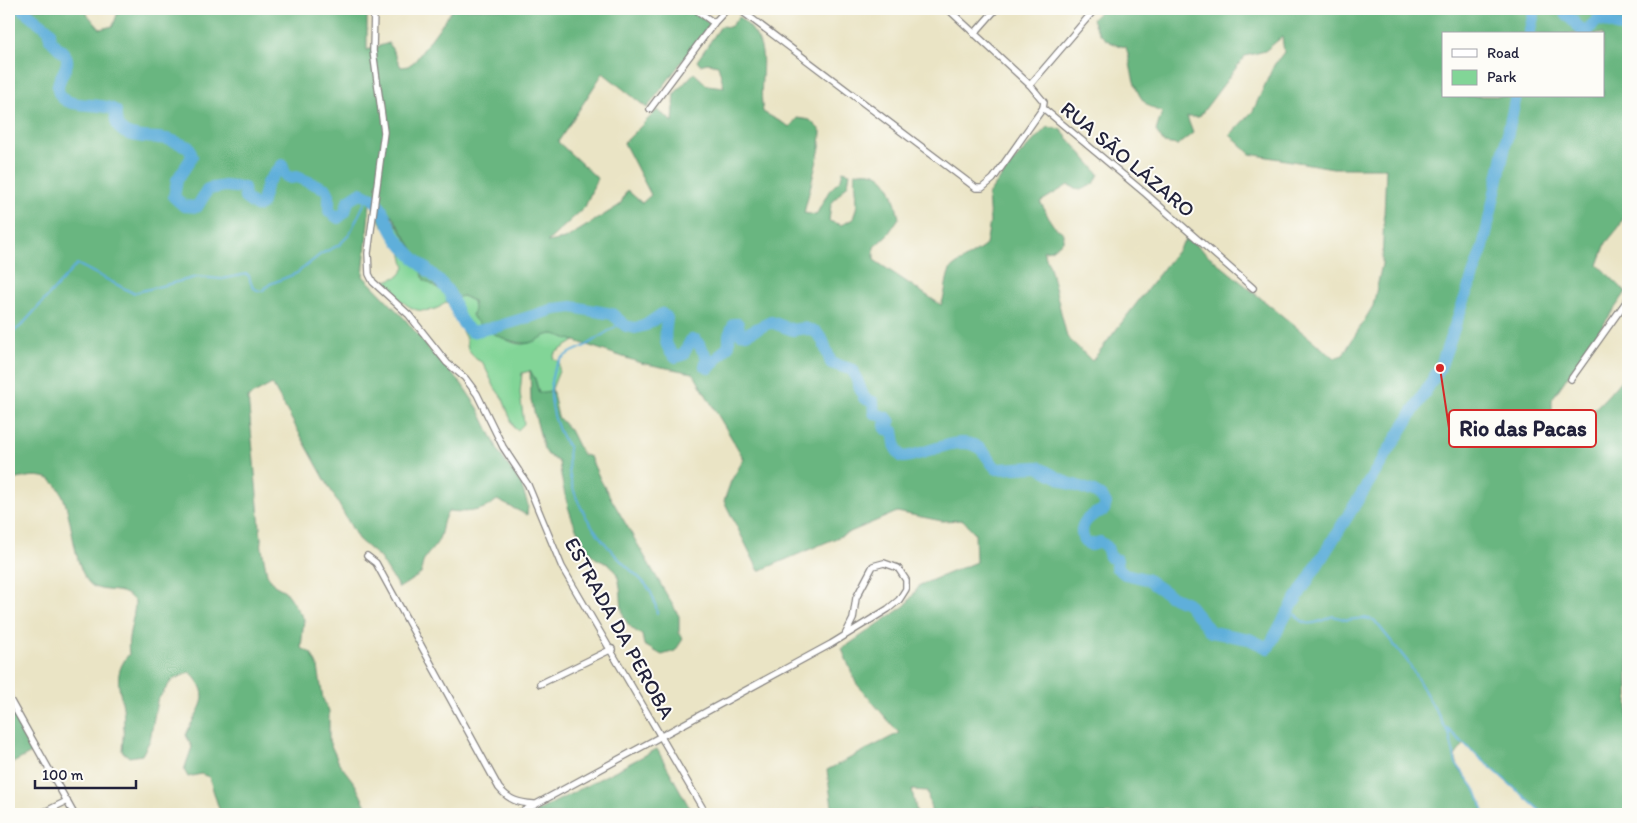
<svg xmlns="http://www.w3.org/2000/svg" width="1637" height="823" font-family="Itim,sans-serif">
	<rect width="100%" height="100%" fill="#fdfcf7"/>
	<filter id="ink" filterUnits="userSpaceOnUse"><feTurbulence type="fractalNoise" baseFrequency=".02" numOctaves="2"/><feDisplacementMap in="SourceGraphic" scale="10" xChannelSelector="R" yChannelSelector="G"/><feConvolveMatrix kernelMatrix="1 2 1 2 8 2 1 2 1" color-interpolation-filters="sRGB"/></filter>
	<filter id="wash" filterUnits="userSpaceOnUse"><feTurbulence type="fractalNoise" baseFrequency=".0096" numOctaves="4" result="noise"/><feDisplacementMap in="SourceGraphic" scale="20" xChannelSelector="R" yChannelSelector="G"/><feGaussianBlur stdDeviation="1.12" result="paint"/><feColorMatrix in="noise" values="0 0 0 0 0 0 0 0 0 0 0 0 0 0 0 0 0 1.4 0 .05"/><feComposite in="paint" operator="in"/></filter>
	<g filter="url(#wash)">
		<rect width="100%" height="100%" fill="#eae4c5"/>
		<path fill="#82d597" stroke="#527c69" d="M380,200L413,249L416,263L436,287L445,294L463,296L473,301C476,319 503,344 522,344C534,344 541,334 550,334C559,333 568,338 576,340L555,353L553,358L559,362V371L551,391L539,393L535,379L530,371L522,373L520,393L524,424L518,430L514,428L503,399L495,388L483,363L476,359L468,349L466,339L448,303L445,302C440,311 420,313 412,308C403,304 395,294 386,288V281L399,276L405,268C403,262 402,254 400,248C392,229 370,225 380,200Z"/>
		<g fill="#69b680" stroke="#466c5e" fill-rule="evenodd">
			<path d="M9,9H86L87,14L100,29L113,26L119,9H367V50L389,43L401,67L408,66L415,61L453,9H690L710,24L647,108L603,73L558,142L597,178L585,207L547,242L565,239L620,205L627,190L642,203L651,195L624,143L657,110L673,122L675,93L694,73L707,85L724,87L718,65L707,63L700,65L697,61L721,26L730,27L739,17C777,47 756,72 763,112L790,127L797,118L810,120L821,131L820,148L804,213L816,215L829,191L841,179L843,171L850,173L848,184L831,204L829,221L841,225L853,219L857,205L855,173C888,165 893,193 899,218L888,234L874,247V260L941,305C946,295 945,281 950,270C954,264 978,252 986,245L990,222L988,195L1011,164L1047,127L1060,129L1099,174L1094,184L1080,190L1068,185L1040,202C1045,208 1048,219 1053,225C1060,233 1064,227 1063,241L1051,250L1043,251L1050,267L1067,337L1092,361L1187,238L1334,358L1343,355L1373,306L1382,264L1386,168H1333L1250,154L1230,135L1253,111L1274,65L1284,52L1282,37L1265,51L1245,56L1199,117H1187L1193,133L1178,145L1164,143L1156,131L1162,112C1131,104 1134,72 1126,47C1108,44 1098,36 1092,19L1102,9H1628V176L1625,178L1628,208L1619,227L1606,243L1598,265L1626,292L1552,399V414L1559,427C1583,429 1613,389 1628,372V814H1544L1464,744L1455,756L1459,769L1477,792L1485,814H932L927,791L912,790L917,814H864L861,810L855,814H833L827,770L899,733L856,683L842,649L906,605L920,585L976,562L975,533L963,520L942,521L897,512L759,571L724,501L731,481L744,459L693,373L641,363L554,334C544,334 538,341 529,343C514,346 478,329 472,315L474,309L473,301L463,296L455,298L424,280L413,249L393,217L371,191L363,276L404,318L434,355L461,383L478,408L500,454L521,484L528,505L527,515L497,500C483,512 467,513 449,511C441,522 444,524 440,536C435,552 422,552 421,574L399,588L380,558L358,539L272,384L248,397L262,549L267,574L274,585L285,591L304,619L301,648L311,653L318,667L323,699L329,711V741L339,763L355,784L370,814H223L219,809L209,777L201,774L188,777L184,770L192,747L186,735C198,706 215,699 190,672L172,680L157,701L150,740L142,755L129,757L122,751C123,737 125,721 123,707C119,685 113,674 129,654C126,636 135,619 135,601C132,599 129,595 126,594C115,588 98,593 89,583C68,559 75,488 47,478C34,474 21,478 9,481V181L11,175L9,173ZM1443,34H1603V96H1443Z"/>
			<path d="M530,370L535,379L539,393L550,391L552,389L558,417L570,430L582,454L590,457L601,481L679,616V633L683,639L675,651L662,655L644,645L642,635C612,619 627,599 616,572C612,562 599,563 592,555C571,528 564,496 559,462L548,455L544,449L531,400Z"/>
			<path d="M9,706L35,751L9,765Z"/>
			<path d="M657,749L693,814H532Z"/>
		</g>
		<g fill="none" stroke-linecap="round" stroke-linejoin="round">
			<g stroke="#5fafda" stroke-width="2">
				<path d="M623,322C611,329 601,336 590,343C580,350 569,351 560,360C542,381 553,428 569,447C563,492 593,533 624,564C643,582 653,586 657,613"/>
				<path d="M9,335L21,326L77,264L133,293L197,277L222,279L247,274L249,276C251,285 252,290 262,291L270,284L297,273L321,254L339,245L349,235L368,196"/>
				<path d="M1291,607C1303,630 1313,625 1333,616L1347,620L1364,618L1374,620L1408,662L1449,734L1456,763L1477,792L1485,814"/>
				<path d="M1446,728L1544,814"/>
			</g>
			<g stroke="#5fafda" stroke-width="12">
				<path d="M22,9L50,31V39C54,45 62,50 66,56C72,68 53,80 59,93C67,111 100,100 116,111C112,141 145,136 166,139C174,140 182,145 189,147L192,157L177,180L174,197L184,206L197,207L208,189L225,186L244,188L245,198L256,206L261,205L267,183L282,165L286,176L290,178L297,177L326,189L329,195V211L338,218L345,212L348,201L360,193C380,198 383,213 391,229C395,237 403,247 409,253C422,267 437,276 448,291C458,305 454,319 472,332L500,326L555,309L572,307L612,314L626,326L635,328L646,325L662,314L667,318C665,333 662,346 676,357L683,355L691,340H696L707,357L705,366L709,368L729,345V335L734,324H738L740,333L746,334L771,322L793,330L804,328L816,332L823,341L831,363L853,370L864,398L873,402L874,413L887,418L890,422L885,425L886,429L893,431L896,449L902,457C922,457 956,435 976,446C986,451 989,462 997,469L1038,467L1068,483L1092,491L1101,496L1106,503L1104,510C1089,515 1076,525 1085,542L1091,545L1100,542L1107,547L1110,557L1117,560L1116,567L1125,574L1146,579L1169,595L1187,603L1211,632L1249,639L1268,648L1286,615L1440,368L1483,247L1516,96"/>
				<path d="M1562,9L1585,34L1598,19L1628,29"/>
				<path d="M1529,34L1535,9"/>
			</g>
		</g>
	</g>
	<g filter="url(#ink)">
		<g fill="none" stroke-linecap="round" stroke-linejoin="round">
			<g stroke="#868380" stroke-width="8">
				<g id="street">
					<path d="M374,9L373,51L384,132L368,253L369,274L373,282L409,315L447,363L465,378L477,394L503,447L528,485L562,567L706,814"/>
					<path d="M695,9L714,23"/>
					<path d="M739,9L976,188H982L993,179L1043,108"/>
					<path d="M948,9L1030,85L1044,102L1043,108L1146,194L1253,288"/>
					<path d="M974,34L996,9"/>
					<path d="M1030,85L1095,9"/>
					<path d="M650,109L714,23L727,9"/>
					<path d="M1571,379L1628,299"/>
					<path d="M367,556L376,563L499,788C509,800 518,803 534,804"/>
					<path d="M540,684L612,649"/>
					<path d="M9,698L74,814"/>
					<path d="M40,814L67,801"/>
					<path d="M518,814L831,644L888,609L899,600L906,589V580L898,568L884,563L873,566L856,598L853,619L845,635"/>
				</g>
			</g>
			<use href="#street" stroke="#fff" stroke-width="5.5"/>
		</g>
	</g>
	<g text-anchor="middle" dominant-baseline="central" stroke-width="4" stroke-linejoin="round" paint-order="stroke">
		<g font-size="21" fill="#22223b" stroke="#fdfcf7">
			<text transform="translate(1128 159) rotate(40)">RUA SÃO LÁZARO</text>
			<text transform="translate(620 628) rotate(61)">ESTRADA DA PEROBA</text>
		</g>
	</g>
	<path fill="none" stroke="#d62828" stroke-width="2" d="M1440 368L1449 428"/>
	<circle fill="#d62828" stroke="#fdfcf7" stroke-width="2" cx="1440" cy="368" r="5"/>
	<rect fill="#fdfcf7" stroke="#d62828" stroke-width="2" x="1449" y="410" width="147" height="37" rx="5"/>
	<g font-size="22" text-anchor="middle" font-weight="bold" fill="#22223b">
		<text x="1523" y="436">Rio das Pacas</text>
	</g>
	<rect width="1637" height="823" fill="none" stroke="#fdfcf7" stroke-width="30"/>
	<rect x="1442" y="32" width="162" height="65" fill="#fdfcf7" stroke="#a5a5ac"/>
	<rect x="1452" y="49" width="25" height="8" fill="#ffffff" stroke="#a5a5ac"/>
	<text x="1487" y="58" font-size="15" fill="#22223b">Road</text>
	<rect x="1452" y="70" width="25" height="15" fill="#82d597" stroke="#a5a5ac"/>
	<text x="1487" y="82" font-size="15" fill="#22223b">Park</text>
	<path d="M35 780v8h101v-8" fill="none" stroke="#22223b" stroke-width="2.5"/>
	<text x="42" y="780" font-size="15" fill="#22223b" stroke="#fdfcf7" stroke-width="4" paint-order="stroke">100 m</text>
</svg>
